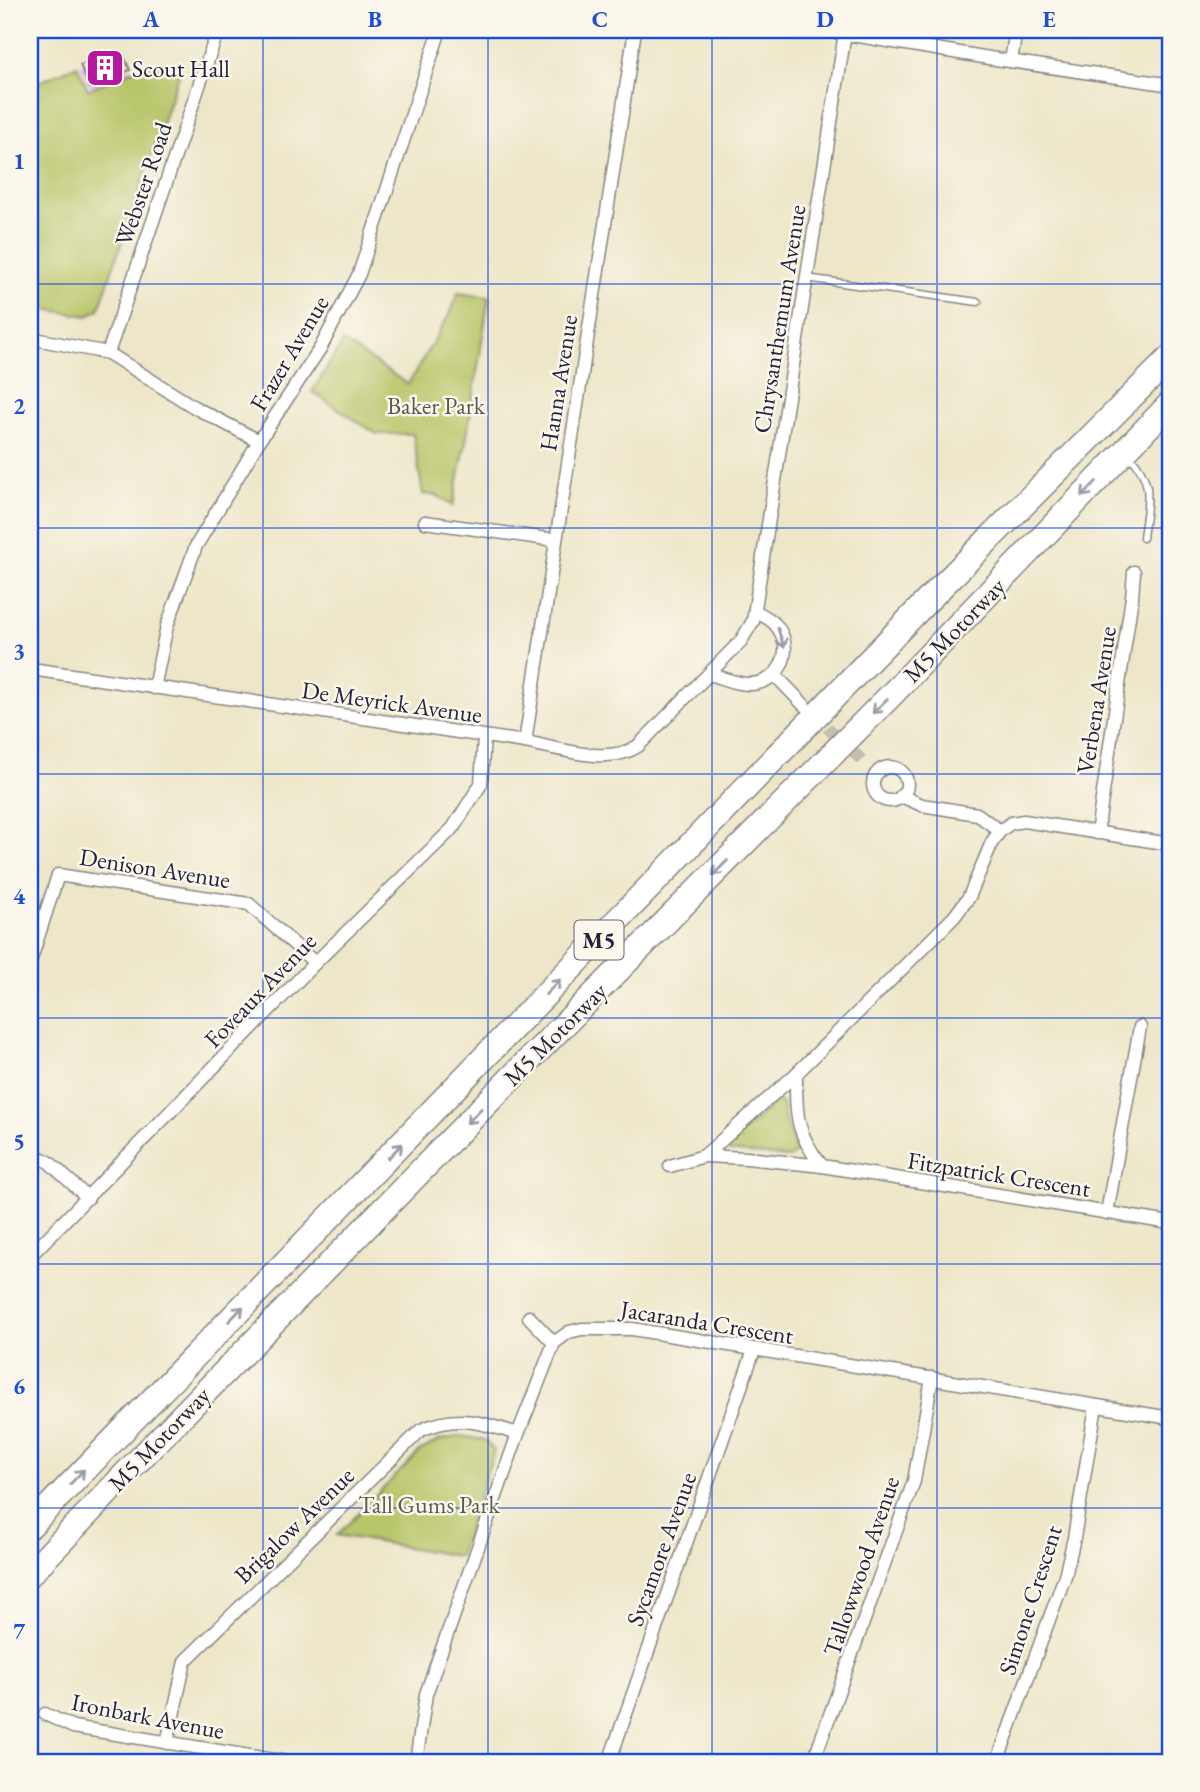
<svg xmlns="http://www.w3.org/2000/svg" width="1200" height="1792" font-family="'EB Garamond',serif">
	<rect width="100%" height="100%" fill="#fbf7ec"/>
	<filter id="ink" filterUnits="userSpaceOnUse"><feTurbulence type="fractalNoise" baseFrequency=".0143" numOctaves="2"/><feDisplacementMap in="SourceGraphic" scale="14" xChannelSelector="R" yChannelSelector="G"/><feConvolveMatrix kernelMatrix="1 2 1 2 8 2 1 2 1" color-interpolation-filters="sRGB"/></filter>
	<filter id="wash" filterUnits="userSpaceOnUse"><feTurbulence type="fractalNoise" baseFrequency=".00686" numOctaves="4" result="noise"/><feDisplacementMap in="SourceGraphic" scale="28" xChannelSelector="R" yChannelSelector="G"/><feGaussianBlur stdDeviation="1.57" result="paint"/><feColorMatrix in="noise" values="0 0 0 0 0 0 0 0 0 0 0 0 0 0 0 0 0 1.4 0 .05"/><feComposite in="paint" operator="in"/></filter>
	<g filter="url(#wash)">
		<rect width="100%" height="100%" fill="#ede6c8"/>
		<g fill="#b8c568" stroke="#6d7452" stroke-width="2">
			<path d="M147,64L181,68L99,309L88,316L30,307V86L77,65L88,90Z"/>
			<path d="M458,293L489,297L466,441L453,506L438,496L423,494L413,434H377L312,392L343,342L408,384L451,312Z"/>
			<path d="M777,1101L782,1103L786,1124L797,1152L790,1158L729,1151L727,1142L750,1126L773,1103Z"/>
			<path d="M461,1436L485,1440L494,1451L459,1556L337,1535L421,1450L440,1440Z"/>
		</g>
		<g id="blocks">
			<path fill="#daaee1" d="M110,52L114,61L124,56L130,70L90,88L80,65Z"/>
		</g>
	</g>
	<g filter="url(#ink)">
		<use href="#blocks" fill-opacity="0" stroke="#888482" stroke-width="2"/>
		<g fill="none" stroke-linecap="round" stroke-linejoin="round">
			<path stroke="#c4bfac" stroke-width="12" stroke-dasharray="12 6" stroke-linecap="butt" d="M814,715L866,764"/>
			<g stroke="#888482" stroke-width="9">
				<g id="service">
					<path d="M806,278L978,302"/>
					<path d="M1129,455C1156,484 1147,502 1143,538"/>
				</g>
			</g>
			<g stroke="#888482" stroke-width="15">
				<g id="minor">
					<path d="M823,30L989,58L1165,84"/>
					<path d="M1011,61L1016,30"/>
					<path d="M30,338L108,353L194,407L259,441"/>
					<path d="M108,353L218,30"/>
					<path d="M425,522L555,540"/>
					<path d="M38,670L525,742C558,748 608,766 638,746L741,641L753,621L845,33"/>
					<path d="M710,674C723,678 738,685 752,684C779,682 793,654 780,631C775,621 764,616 755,611"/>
					<path d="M775,675L804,705"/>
					<path d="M154,688L167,626L196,546L259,441L321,347L359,274L440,30"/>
					<path d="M525,742L635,30"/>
					<circle cx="890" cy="784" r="17"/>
					<path d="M901,796L922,805L977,814L1000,831"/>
					<path d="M1097,833L1132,597L1134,572"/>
					<path d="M30,962L58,875L249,904L315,963"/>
					<path d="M796,1074C796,1114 795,1132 822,1166L1170,1223"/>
					<path d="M30,1153L49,1162L88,1198"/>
					<path d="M704,1156L747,1158L822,1166"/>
					<path d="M670,1166L704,1156L796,1074L954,917L969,897L992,842L1000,831L1011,823L1024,821L1170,844"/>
					<path d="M1107,1213L1140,1027"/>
					<path d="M30,1256L315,963L453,828L481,784L484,737"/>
					<path d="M529,1317L554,1343"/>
					<path d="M45,1714L73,1727L286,1762"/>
					<path d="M167,1743L185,1661L421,1430C458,1414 481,1422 518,1434"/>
					<path d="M416,1762L426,1694L518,1434L554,1343L569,1332L582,1329H632L1170,1418"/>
					<path d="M609,1762L754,1350"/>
					<path d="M813,1762L914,1481L932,1378"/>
					<path d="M997,1762L1065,1576L1074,1538L1096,1406"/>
				</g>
			</g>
			<g stroke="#888482" stroke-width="27">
				<g id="motorway">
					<path d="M30,1526L926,602L1170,358"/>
					<path d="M30,1574L133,1466L522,1067L894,692L1170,404"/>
				</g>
			</g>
			<use href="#service" stroke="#fff" stroke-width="6"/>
			<use href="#minor" stroke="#fff" stroke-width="12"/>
			<use href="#motorway" stroke="#fff" stroke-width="24"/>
		</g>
		<defs><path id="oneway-shaft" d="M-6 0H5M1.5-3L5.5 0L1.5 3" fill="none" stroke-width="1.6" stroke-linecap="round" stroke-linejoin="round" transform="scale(1.75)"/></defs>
		<g stroke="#9c9ca7">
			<use href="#oneway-shaft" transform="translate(1089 489) rotate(134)"/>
			<use href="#oneway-shaft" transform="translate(781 638) rotate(71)"/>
			<use href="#oneway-shaft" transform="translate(880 706) rotate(135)"/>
			<use href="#oneway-shaft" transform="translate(720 868) rotate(135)"/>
			<use href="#oneway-shaft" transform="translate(553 987) rotate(-46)"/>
			<use href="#oneway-shaft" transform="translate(474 1116) rotate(134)"/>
			<use href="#oneway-shaft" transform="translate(395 1151) rotate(-46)"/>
			<use href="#oneway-shaft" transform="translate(236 1314) rotate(-46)"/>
			<use href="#oneway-shaft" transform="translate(77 1477) rotate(-46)"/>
		</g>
	</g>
	<path fill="none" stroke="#1d4ed8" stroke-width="2" stroke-opacity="0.55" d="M263,30V1762M488,30V1762M712,30V1762M937,30V1762M30,284H1170M30,528H1170M30,774H1170M30,1018H1170M30,1264H1170M30,1508H1170"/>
	<defs>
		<g id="building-square" transform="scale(2.0125)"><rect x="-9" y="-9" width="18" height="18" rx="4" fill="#b5179e" stroke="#fbf7ec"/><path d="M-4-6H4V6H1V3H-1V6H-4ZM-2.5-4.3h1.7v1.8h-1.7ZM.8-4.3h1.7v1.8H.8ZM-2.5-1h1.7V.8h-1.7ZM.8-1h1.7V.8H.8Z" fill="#fff"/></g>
	</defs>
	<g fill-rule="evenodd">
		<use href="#building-square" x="105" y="68"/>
	</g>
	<g text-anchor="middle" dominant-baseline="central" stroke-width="5" stroke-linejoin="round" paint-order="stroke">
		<rect fill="#fbf7ec" stroke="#636270" stroke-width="2" x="574.5" y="920.5" width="49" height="39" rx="5"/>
		<g font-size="23" font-weight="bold" fill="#22223b">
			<text x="599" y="940">M5</text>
		</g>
		<g font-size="24" fill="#22223b" stroke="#fbf7ec" text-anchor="start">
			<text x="132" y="68">Scout Hall</text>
		</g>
		<g font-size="24" fill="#22223b" stroke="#fbf7ec">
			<text transform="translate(143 184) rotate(-71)">Webster Road</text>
			<text transform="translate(779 319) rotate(-81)">Chrysanthemum Avenue</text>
			<text transform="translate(289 353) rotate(-59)">Frazer Avenue</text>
			<text transform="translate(558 383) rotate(-81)">Hanna Avenue</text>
			<text transform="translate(954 630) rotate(-46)">M5 Motorway</text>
			<text transform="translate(1096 700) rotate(-81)">Verbena Avenue</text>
			<text transform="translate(392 702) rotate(8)">De Meyrick Avenue</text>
			<text transform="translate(155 868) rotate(9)">Denison Avenue</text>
			<text transform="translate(260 990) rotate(-46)">Foveaux Avenue</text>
			<text transform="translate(555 1034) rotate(-45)">M5 Motorway</text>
			<text transform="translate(999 1174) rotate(9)">Fitzpatrick Crescent</text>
			<text transform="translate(707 1322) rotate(9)">Jacaranda Crescent</text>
			<text transform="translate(159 1439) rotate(-46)">M5 Motorway</text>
			<text transform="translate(294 1525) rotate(-44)">Brigalow Avenue</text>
			<text transform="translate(661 1549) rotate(-70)">Sycamore Avenue</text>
			<text transform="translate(861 1566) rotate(-71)">Tallowwood Avenue</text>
			<text transform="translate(1030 1600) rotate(-72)">Simone Crescent</text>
			<text transform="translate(148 1716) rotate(11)">Ironbark Avenue</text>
		</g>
		<g font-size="24" fill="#565b4b" stroke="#fbf7ec">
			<text x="436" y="405">Baker Park</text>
			<text x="429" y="1504">Tall Gums Park</text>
		</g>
	</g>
	<rect width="1200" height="1792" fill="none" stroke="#fbf7ec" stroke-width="77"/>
	<rect x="38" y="38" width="1124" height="1716" fill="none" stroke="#1d4ed8" stroke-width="2.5"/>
	<g font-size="23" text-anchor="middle" font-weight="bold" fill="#1d4ed8">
		<text x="151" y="27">A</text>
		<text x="375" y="27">B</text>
		<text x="600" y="27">C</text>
		<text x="825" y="27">D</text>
		<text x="1049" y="27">E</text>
		<text x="19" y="169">1</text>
		<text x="19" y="414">2</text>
		<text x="19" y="659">3</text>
		<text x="19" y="904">4</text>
		<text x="19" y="1149">5</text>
		<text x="19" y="1394">6</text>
		<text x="19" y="1639">7</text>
	</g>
</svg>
